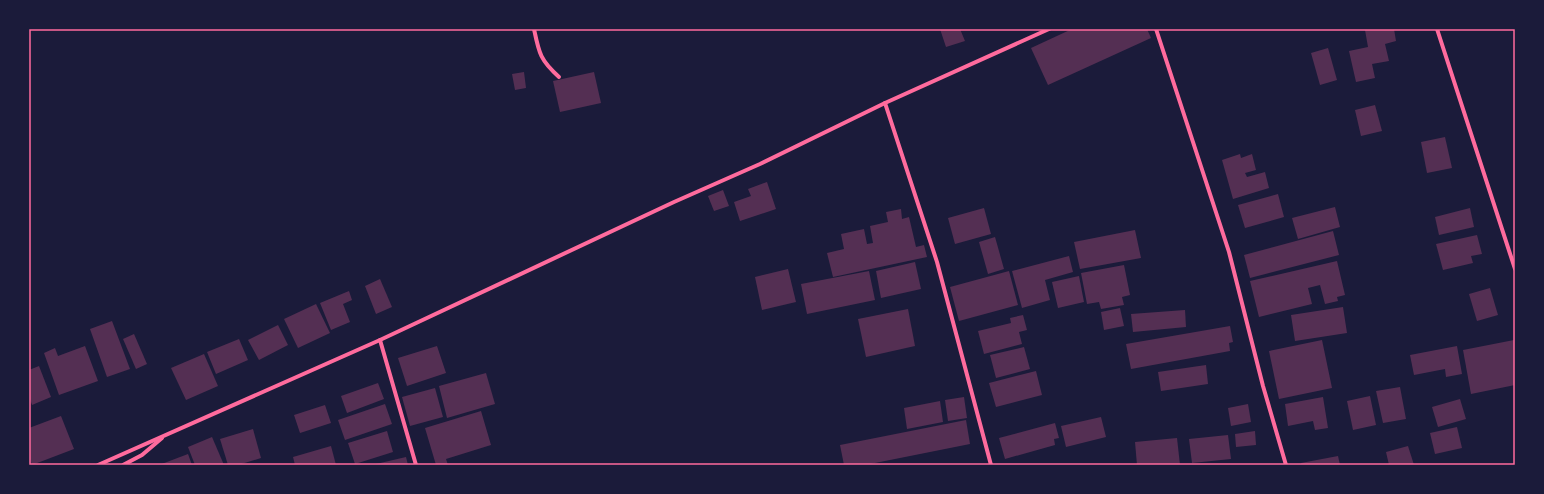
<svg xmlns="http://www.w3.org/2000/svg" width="1544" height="494" font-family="'Exo 2',sans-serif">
	<rect width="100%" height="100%" fill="#1b1b3a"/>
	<g fill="#542f53">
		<path d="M940,29H960L965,41L946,47Z"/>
		<path d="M1072,29H1147L1151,38L1048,85L1031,48Z"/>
		<path d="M1394,29L1396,41L1385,44L1389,61L1372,64L1375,78L1356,82L1349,51L1368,47L1365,30Z"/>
		<path d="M1328,48L1337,80L1320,85L1311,53Z"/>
		<path d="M524,72L526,88L515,90L512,74Z"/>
		<path d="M594,72L601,103L560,112L553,81Z"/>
		<path d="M1375,105L1382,131L1361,136L1355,110Z"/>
		<path d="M1445,137L1452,168L1427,173L1421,142Z"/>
		<path d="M1240,154L1241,158L1252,154L1256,170L1245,173L1247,177L1265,172L1269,188L1233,199L1222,160Z"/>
		<path d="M767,182L776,209L740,221L734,202L751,196L748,189Z"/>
		<path d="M723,190L729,206L714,211L708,196Z"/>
		<path d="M1278,194L1284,217L1245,228L1238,205Z"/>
		<path d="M1335,207L1340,227L1298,239L1292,218Z"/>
		<path d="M984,208L991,234L955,244L948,218Z"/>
		<path d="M1470,208L1474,227L1439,235L1435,217Z"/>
		<path d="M901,209L902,219L909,217L916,247L924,245L927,257L833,277L827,253L844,249L841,234L864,229L867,244L873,243L870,226L888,222L886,212Z"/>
		<path d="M1135,230L1141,258L1080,269L1074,242Z"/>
		<path d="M1333,231L1339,255L1250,278L1244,255Z"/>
		<path d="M1477,235L1482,254L1471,256L1473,263L1443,270L1436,244Z"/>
		<path d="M995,237L1004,269L988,274L979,242Z"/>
		<path d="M1069,256L1073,272L1045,280L1050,300L1022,308L1012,271Z"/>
		<path d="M1337,261L1345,295L1337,297L1338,301L1325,304L1320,285L1308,288L1312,304L1259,317L1250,281Z"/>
		<path d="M915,262L921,289L881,298L876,271Z"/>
		<path d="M1124,265L1130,295L1122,297L1124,305L1101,309L1099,302L1087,304L1081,273Z"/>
		<path d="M788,269L796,302L762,310L755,277Z"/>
		<path d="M869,271L875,300L807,314L801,284Z"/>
		<path d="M1009,271L1018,305L959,321L950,287Z"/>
		<path d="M1079,276L1084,302L1058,308L1052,282Z"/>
		<path d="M380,279L392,307L376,314L365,286Z"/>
		<path d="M1490,288L1498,315L1477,321L1469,294Z"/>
		<path d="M349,291L352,300L343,304L350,322L331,330L320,303Z"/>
		<path d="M316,304L330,333L298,348L284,319Z"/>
		<path d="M1343,307L1347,333L1295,341L1291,315Z"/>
		<path d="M1120,308L1124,326L1104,330L1101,312Z"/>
		<path d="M908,309L915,346L866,357L858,319Z"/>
		<path d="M1185,310L1186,327L1133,332L1131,314Z"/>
		<path d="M1023,315L1027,330L1019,332L1022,344L984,354L978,331L1011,323L1010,318Z"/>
		<path d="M112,321L130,369L107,377L90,329Z"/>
		<path d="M278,325L288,345L259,360L248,340Z"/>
		<path d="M1230,326L1233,342L1229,343L1230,351L1131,369L1126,344Z"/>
		<path d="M134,334L147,364L136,369L123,339Z"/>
		<path d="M239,339L248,360L216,374L207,352Z"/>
		<path d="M1322,340L1332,388L1279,399L1269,351Z"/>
		<path d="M1514,340L1515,385L1471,394L1463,350Z"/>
		<path d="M85,346L98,381L59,395L44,353L55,348L58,356Z"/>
		<path d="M437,346L446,373L407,386L398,358Z"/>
		<path d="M1457,346L1462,374L1446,377L1445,369L1414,375L1410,355Z"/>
		<path d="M1024,347L1030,369L996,378L990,355Z"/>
		<path d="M204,354L218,386L186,400L171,368Z"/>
		<path d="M1206,365L1208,384L1161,391L1158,372Z"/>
		<path d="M39,366L51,397L32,405L29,396V370Z"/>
		<path d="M1036,371L1042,395L996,407L989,383Z"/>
		<path d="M486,373L495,404L447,418L439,386Z"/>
		<path d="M378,383L384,399L347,413L341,396Z"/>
		<path d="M1400,387L1406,419L1383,423L1376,391Z"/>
		<path d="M435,388L443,417L410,426L402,397Z"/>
		<path d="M1370,396L1376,425L1353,430L1347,401Z"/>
		<path d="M964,397L967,418L948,421L945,400Z"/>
		<path d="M1323,397L1328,428L1315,430L1313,421L1288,426L1285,404Z"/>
		<path d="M1460,399L1466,419L1438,427L1432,407Z"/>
		<path d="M940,401L943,422L907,429L904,408Z"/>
		<path d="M385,404L392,424L345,440L338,420Z"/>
		<path d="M1248,404L1251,422L1231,426L1228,408Z"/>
		<path d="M325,405L331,423L300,433L294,415Z"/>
		<path d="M481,411L491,445L446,459L448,465H436L425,428Z"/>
		<path d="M61,416L74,449L32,465L29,456V428Z"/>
		<path d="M1101,417L1106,437L1066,447L1061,426Z"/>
		<path d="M966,420L970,444L865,465H844L840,445Z"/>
		<path d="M1055,423L1059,438L1054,439L1055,445L1005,459L999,438Z"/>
		<path d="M1457,427L1462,448L1435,454L1430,433Z"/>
		<path d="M253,429L261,458L238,465H228L220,439Z"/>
		<path d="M387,431L393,452L355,464L348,443Z"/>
		<path d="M1255,431L1256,445L1236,447L1235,434Z"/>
		<path d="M1228,435L1231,459L1192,463L1189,439Z"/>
		<path d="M212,437L224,465H195L188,447Z"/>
		<path d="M1177,438L1180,465H1137L1135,442Z"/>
		<path d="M331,446L336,465H295L293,457Z"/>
		<path d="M1408,446L1414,465H1389L1386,452Z"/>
		<path d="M188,454L192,465H159Z"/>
		<path d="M1338,456L1340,465H1302L1301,463Z"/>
		<path d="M406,457L408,465H376V464Z"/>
	</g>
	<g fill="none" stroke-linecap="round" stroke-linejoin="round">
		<g stroke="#ff6b9d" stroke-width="4">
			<path d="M534,29C539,53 540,60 559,77"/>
			<path d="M1156,29L1229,252L1263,386L1286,465"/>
			<path d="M1437,29L1515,269"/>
			<path d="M885,103L937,262L991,465"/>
			<path d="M380,340L416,465"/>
			<path d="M98,465L380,340L674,202L760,164L885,103L1049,29"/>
			<path d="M123,465L142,455L162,438"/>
		</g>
	</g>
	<rect width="1544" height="494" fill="none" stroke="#1b1b3a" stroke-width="60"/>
	<rect x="30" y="30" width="1484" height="434" fill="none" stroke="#ff6b9d" stroke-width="1.5"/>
</svg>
